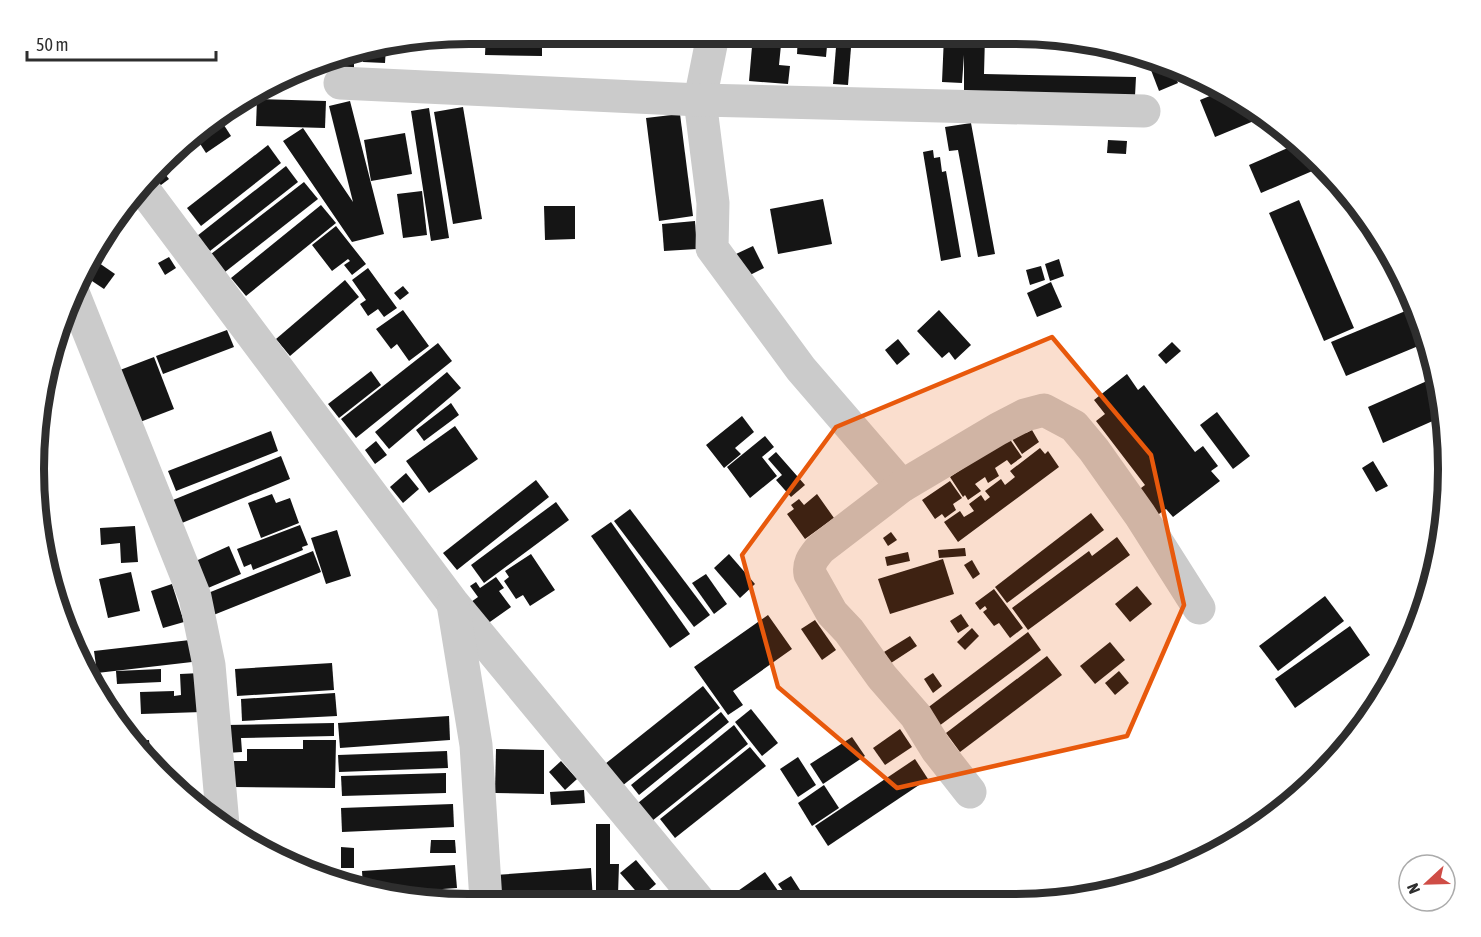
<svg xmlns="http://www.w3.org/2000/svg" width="1481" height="937" font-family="'Asap Condensed',sans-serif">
	<rect width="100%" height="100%" fill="#fff"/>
	<g fill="#151515">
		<path d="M486,33H542V56L485,55Z"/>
		<path d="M753,35H782L779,65L790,66L788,84L749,81Z"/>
		<path d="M798,35H828L826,57L797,54Z"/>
		<path d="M837,35H852L848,85L833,84Z"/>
		<path d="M908,36H931V39L908,38Z"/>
		<path d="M944,36H985L984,74L1136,77L1135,96L964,92V55L962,83L942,82Z"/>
		<path d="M386,47L385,63L363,62V50Z"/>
		<path d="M354,52V71L332,70L333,55Z"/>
		<path d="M1146,57L1170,64L1178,83L1159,91Z"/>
		<path d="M1222,91L1266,116L1215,137L1200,100Z"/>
		<path d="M257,99L326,101L325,128L256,126Z"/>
		<path d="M350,101L384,234L352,242L283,141L303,128L353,202L329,106Z"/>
		<path d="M232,104L234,106L211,123L226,107Z"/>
		<path d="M463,107L482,219L453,224L434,112Z"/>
		<path d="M429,108L449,238L431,241L411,111Z"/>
		<path d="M680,114L693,216L659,221L646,118Z"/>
		<path d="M220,119L231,136L206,153L195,136Z"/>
		<path d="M971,123L995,254L978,257L958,150L949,151L945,127Z"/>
		<path d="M405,133L412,174L371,181L364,140Z"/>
		<path d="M1108,140L1127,141L1126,154L1107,153Z"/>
		<path d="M1299,143L1324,166L1261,193L1249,165Z"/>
		<path d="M268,145L281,163L201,226L187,208Z"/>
		<path d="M933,150L934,158L940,157L942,172L946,171L961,257L941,261L923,152Z"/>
		<path d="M286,166L298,182L210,251L197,236Z"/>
		<path d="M160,168L169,179L157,188L150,178Z"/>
		<path d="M304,182L318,199L225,272L211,254Z"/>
		<path d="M422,191L427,235L403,238L397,194Z"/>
		<path d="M823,199L832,244L778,254L770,209Z"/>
		<path d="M1299,200L1354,328L1324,341L1269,213Z"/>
		<path d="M321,205L336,223L246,296L231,278Z"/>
		<path d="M130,206L133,214L122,218L125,226L110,232L109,230L119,210Z"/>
		<path d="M544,206H575V239L545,240Z"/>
		<path d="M695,221L697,249L664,251L662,224Z"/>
		<path d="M336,226L366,264L352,275L344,265L350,261L348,259L332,271L312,245Z"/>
		<path d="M105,238L109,248L97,253L104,240Z"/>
		<path d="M753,246L764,268L746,277L736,254Z"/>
		<path d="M169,257L176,268L165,275L158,263Z"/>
		<path d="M1059,259L1064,276L1050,281L1045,264Z"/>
		<path d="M99,263L115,274L104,289L89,279Z"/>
		<path d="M1041,266L1045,280L1030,285L1026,270Z"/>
		<path d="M368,268L397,308L384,317L378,309L368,316L360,304L366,300L352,280Z"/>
		<path d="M345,280L359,297L290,356L276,339Z"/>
		<path d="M1051,282L1062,307L1037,317L1027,293Z"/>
		<path d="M403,286L409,293L400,300L394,293Z"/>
		<path d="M1415,307L1425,329L1428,342L1346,376L1331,342Z"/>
		<path d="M403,310L429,346L409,361L397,344L391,349L376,329Z"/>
		<path d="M939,310L971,345L955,360L949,352L942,358L917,331Z"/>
		<path d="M227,330L234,347L163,374L156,356Z"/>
		<path d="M898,339L910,354L897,365L885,350Z"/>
		<path d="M1172,342L1181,351L1166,364L1158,355Z"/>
		<path d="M438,343L452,361L356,438L341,419Z"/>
		<path d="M154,357L174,409L140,422L120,370Z"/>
		<path d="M371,371L381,385L339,418L328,404Z"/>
		<path d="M447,372L461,388L389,449L375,432Z"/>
		<path d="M1127,374L1138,390L1144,385L1195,452L1203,446L1218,466L1211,471L1220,481L1173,517L1166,509L1156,516L1137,491L1145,485L1096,421L1105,414L1094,400Z"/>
		<path d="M1436,377L1444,416L1383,443L1368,407Z"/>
		<path d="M451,403L459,415L424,441L416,430Z"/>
		<path d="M1217,412L1250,456L1233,469L1200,425Z"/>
		<path d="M742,416L754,432L735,448L741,454L724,468L706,445Z"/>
		<path d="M455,426L478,459L429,493L406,461Z"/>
		<path d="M1023,428L1026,433L1032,430L1039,442L1022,454L1010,436Z"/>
		<path d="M271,431L278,451L176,491L168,471Z"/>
		<path d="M765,436L774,447L762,457L777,476L750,498L727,467Z"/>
		<path d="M1009,438L1022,457L1011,465L1007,460L995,468L999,476L988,483L985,477L975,484L981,491L968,500L965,495L963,497L950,477Z"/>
		<path d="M376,441L387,455L375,464L365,450Z"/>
		<path d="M1040,448L1045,454L1048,451L1059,467L958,542L944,522L960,511L964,517L974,511L969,504L981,495L985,501L990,497L985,491L1001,479L1005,485L1015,477L1010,471Z"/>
		<path d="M776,452L805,485L791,497L776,480L782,475L768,459Z"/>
		<path d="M281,456L290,479L177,525L168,502Z"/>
		<path d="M1373,461L1388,486L1376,492L1362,468Z"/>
		<path d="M406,473L419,489L403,503L390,487Z"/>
		<path d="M536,480L549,497L457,570L443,553Z"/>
		<path d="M950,481L962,498L953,504L956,510L945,518L942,514L935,519L922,500Z"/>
		<path d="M272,494L276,503L290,498L299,523L261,538L248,503Z"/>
		<path d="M817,494L834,518L805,539L787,514L794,509L791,505L799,499L804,505Z"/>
		<path d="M556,502L569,520L484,583L471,565Z"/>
		<path d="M630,509L710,615L694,627L614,521Z"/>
		<path d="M1091,513L1104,530L1007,603L995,587Z"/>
		<path d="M611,522L690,634L670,648L591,536Z"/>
		<path d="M300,525L308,545L302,547L303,550L253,570L251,564L244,567L237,549Z"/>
		<path d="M135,526L138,562L121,563L120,543L101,545L100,528Z"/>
		<path d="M337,530L351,576L326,584L311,538Z"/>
		<path d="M891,532L897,540L888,546L883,538Z"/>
		<path d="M1117,537L1130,555L1028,630L1012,608L1089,551L1092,556Z"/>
		<path d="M229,546L241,574L201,591L189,564Z"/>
		<path d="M965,548L966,556L939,558L938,550Z"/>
		<path d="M313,551L321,572L211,616L203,595Z"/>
		<path d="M908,552L910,561L887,566L885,557Z"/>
		<path d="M531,554L555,590L530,606L523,595L516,599L504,581L509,577L505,571Z"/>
		<path d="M729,554L755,584L740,598L714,568Z"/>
		<path d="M943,559L954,594L890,614L878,579Z"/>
		<path d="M972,560L980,574L973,579L964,565Z"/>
		<path d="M54,564L55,576L47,577L46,565Z"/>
		<path d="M131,572L140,611L108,618L99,579Z"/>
		<path d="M706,574L727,604L714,614L692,583Z"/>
		<path d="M496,577L504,588L499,591L511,607L487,624L471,602L478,597L470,586L476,582L480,588Z"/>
		<path d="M172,584L184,622L163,628L151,591Z"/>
		<path d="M1137,586L1152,604L1130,622L1115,604Z"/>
		<path d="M994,589L1023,628L1010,638L999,623L994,626L983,612L987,609L985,606L980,610L975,603Z"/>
		<path d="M1325,596L1344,621L1278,671L1259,646Z"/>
		<path d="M961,614L969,626L958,633L950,621Z"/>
		<path d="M768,615L792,649L733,691L743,705L728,715L694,667Z"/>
		<path d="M815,620L836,650L822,660L801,629Z"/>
		<path d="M1350,626L1370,655L1295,708L1275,679Z"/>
		<path d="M972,628L979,636L965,650L957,642Z"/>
		<path d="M1028,632L1041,650L939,726L926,709Z"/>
		<path d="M910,636L917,646L891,663L884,652Z"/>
		<path d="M190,640L192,662L97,673L94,651Z"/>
		<path d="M1110,642L1125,660L1095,684L1080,666Z"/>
		<path d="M1047,656L1062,675L960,752L946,733Z"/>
		<path d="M332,663L334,690L237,696L235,669Z"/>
		<path d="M161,669V682L117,684L116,671Z"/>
		<path d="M1119,671L1129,683L1115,695L1105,683Z"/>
		<path d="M201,673L202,712L141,714L140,692L174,691V696L181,695L180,674Z"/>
		<path d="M933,673L942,686L933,693L924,679Z"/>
		<path d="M703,686L720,708L622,786L605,764Z"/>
		<path d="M335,693L337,716L242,721L241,699Z"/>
		<path d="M751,709L778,743L762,756L735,722Z"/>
		<path d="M721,712L729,722L639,795L631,785Z"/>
		<path d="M449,716L450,740L340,748L338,723Z"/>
		<path d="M334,723V736L241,738L242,752L226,753V725Z"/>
		<path d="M734,725L748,744L652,821L638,803Z"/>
		<path d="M900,729L912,747L885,765L873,748Z"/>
		<path d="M852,737L865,756L823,784L810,764Z"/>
		<path d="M149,740L151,758L135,741Z"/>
		<path d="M303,740H336L335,788L234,787V761H247V749H303Z"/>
		<path d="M750,747L766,766L675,838L660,819Z"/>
		<path d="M496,749L544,750V794L495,793Z"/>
		<path d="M447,751L448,768L339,772L338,755Z"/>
		<path d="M798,757L816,785L798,797L780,769Z"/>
		<path d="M915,759L928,779L828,846L815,826Z"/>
		<path d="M561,761L577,779L565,790L549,772Z"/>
		<path d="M446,773V793L342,796L341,776Z"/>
		<path d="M824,785L839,808L812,826L798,803Z"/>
		<path d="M584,790L585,803L551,805L550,792Z"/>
		<path d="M453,804L454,827L342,832L341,808Z"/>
		<path d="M596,824H610V864H619L618,895L596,894Z"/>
		<path d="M431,840H455L456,853H430Z"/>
		<path d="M341,847L354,848V868H341Z"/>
		<path d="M636,860L656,884L641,897L620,873Z"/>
		<path d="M455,865L457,888L385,893L363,887L362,871Z"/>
		<path d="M591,868L593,901H575L574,894H568V901H542V895L531,896L532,901H497L495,875Z"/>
		<path d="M765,872L785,901L783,902H722Z"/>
		<path d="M791,876L800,890L788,898L778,884Z"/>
		<path d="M674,898L675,901H633V899Z"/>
	</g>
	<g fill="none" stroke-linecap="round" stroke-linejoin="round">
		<g stroke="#cbcbcb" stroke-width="33">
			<path d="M713,35L700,100L713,203L712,248L801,369L902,486"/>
			<path d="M340,83L700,100L1144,111"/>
			<path d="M141,186L452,602L700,902"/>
			<path d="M74,295L195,597L209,665L223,825"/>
			<path d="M453,604L476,745L486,901"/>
			<path d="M970,792L937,750L916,716L882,677L849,631L832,613L810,574C808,563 813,558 820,549L902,486L998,429L1025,415L1044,410L1074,426L1094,450L1140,515L1199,608"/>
		</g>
	</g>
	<path fill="#e8590c" fill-opacity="0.2" stroke="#e8590c" stroke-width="4.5" stroke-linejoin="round" d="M1052,337L1151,455L1184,605L1127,736L897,788L778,687L742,555L836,427Z"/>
	<path d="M0 0H1481V937H0ZM469 44H1013A425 425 0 0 1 1438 469V469A425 425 0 0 1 1013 894H469A425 425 0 0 1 44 469V469A425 425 0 0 1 469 44Z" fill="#fff" fill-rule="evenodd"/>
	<path fill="none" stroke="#2e2e2e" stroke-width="8" d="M469 44H1013A425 425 0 0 1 1438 469V469A425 425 0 0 1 1013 894H469A425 425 0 0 1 44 469V469A425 425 0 0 1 469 44Z"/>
	<g transform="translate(1427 883) rotate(248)"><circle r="28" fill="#ffffff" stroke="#ababab" stroke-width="1.5"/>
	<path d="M0-4.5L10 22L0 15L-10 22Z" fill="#cf4d46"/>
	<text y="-9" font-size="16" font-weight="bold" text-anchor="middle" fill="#2e2e2e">N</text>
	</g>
	<path d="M27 51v9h189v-9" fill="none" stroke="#2e2e2e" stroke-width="3"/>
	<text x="36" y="51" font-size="18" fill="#2e2e2e" stroke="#ffffff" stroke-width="4.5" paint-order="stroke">50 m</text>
</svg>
